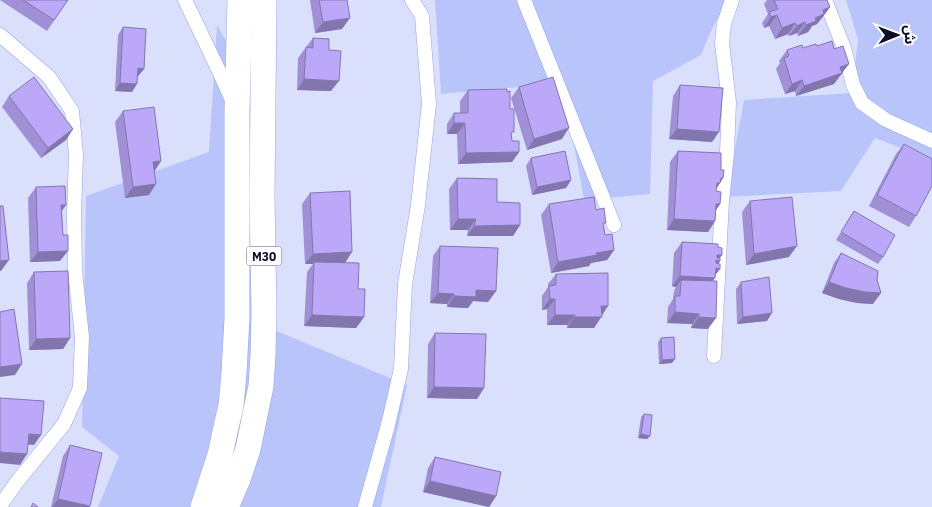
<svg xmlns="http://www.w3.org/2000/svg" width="932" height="507" font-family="'IBM Plex Sans','Noto Sans Arabic',sans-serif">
	<rect width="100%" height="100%" fill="#dae0fb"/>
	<g fill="#b9c5fa">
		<path d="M435,0H727L711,31L701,55L653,81L650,194L584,200L563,83L441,94Z"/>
		<path d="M846,0H932V160L875,138L841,191L726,197L744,100L852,93L858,39Z"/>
		<path d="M217,25L255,90L274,330L407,385L381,507H98L119,456L82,427L86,196L209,152Z"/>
	</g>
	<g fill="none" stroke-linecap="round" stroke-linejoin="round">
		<g stroke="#97a4e2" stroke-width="15">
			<g id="minor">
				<path d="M185,0L218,69L233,102"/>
				<path d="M524,0L614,225"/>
				<path d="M825,0L844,48L853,85L862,103L886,120L932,141"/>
				<path d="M0,35L49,77L72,111L76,155L74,214L75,271L82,337L80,388L64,424L16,483L0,506"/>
				<path d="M714,356L722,201L727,153L729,102L722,43L724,24L732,0"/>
				<path d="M365,507L388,425L401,369L405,284L418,205L429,104L422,16L412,0"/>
			</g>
		</g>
		<g stroke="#97a4e2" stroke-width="26">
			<g id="motorway">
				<path d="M203,507L220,455L226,427L231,406L234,373L237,318V112L240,0"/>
				<path d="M226,507L238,479L248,449L261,386L263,355L264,313L262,196L264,0"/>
			</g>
		</g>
		<use href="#minor" stroke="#fff" stroke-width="14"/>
		<use href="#motorway" stroke="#fff" stroke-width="25"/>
	</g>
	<g fill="#a190d6">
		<path d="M0,0H68L47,31Z"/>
		<path d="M310,0H347L342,29L315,33Z"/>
		<path d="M767,0H827L830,7L822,18L821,19L817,24L812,26L808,32L798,36L797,33L789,36L788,34L775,39L769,26L764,28L762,23L768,14L764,4Z"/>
		<path d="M123,27L144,69L138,76L132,92L115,91L118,35Z"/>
		<path d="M313,38L329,50L331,91L297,90L298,58Z"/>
		<path d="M817,46L842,75H840L834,84L796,96L795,91L785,94L776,69L780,63L779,61L787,50Z"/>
		<path d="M680,85L712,142L669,139L673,96Z"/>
		<path d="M519,87L562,139L527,150L511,98Z"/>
		<path d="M468,90L511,136L512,141L519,152L512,162L458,164L457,134H447V124L454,113H460V101Z"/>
		<path d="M9,96L73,129L66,140L41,158L2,107Z"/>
		<path d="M123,111L161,161L154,171L149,195L125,198L115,122Z"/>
		<path d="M904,144L916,216L909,227L869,206L896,154Z"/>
		<path d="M678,151L721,170L723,178L716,189V191L720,204L716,210L715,221L708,232L667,230L670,162Z"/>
		<path d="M531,158L571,180L566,188L532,195L526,166Z"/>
		<path d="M457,178L497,202L520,225L513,236H467L468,230H450L449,189Z"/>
		<path d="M36,187L66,205L62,211L63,235L60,261L30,262L28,198Z"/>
		<path d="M310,193L358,289L364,317L356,328L304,326L307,272L313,264H305L302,204Z"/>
		<path d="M750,201L789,257L746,265L742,212Z"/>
		<path d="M549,204L596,210L604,227L605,235L614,250L607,260L591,263L589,266L551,273L541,215Z"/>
		<path d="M854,211L883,257L878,264L836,240Z"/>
		<path d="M682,242L718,247L720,261L718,264L720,269L715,275L712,281L708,329L691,328L692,324L667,323L668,307L673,299L674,291L676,287L672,286L674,253Z"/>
		<path d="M440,246L496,291L488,302L473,301L468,308L447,307V304L430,303L433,256Z"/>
		<path d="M841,253L873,304L857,303L839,299L822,293L834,263Z"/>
		<path d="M34,272L70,338L63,349L29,350L27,283Z"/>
		<path d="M556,274L602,316L594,328H567V325H547V309L542,310V296L548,287V284Z"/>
		<path d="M741,282L767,321L737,324L736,289Z"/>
		<path d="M435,333L484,388L477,399L427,398L428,344Z"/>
		<path d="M661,338L672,363L659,364L658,342Z"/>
		<path d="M644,414L650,436L647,439L638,438L641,417Z"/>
		<path d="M70,445L90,506L89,507H51L63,456Z"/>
		<path d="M435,457L496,496L489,507L423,492L428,468Z"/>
	</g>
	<g fill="#8376ae">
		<path d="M830,7L822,18L821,19L817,24L812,26L808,32L798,36L806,25L823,10Z"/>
		<path d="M777,15L769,26L764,28L771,17Z"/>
		<path d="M350,18L342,29L315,33L323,22Z"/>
		<path d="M805,22L797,33L789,36L797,26Z"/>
		<path d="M795,23L788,34L775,39L782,28Z"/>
		<path d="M849,64L834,84L796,96L804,86L840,67Z"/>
		<path d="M138,68L144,69L138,76H133Z"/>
		<path d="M304,79L339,81L331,91L297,90Z"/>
		<path d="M802,80L795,91L785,94L792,84Z"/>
		<path d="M120,83L137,84L132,92L115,91Z"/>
		<path d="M454,123H465L457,134H447Z"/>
		<path d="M569,128L562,139L527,150L534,139Z"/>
		<path d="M73,129L66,140L41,158L48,148Z"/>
		<path d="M677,129L719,132L712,142L669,139Z"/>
		<path d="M519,152L512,162L458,164L466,153Z"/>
		<path d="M161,161L154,172L153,162Z"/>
		<path d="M721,178H723L713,194H709Z"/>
		<path d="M571,180L566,188L532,195L537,187Z"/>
		<path d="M156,184L149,195L125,198L133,187Z"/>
		<path d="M716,204H720L713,215Z"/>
		<path d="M61,205H66L58,215Z"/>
		<path d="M458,219H476L468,230H450Z"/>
		<path d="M674,219L715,221L708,232L667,230Z"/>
		<path d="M520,225L513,236H467L474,226Z"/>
		<path d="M797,246L789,257L746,265L754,254Z"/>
		<path d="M614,250L607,260L591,263L589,266L551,273L558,262L596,253Z"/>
		<path d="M68,251L60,261L30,262L38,252Z"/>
		<path d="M352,252L345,263L314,262L313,264H305L313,254Z"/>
		<path d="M717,255H722L718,261H720L712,272Z"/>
		<path d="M9,260L1,271H0V261Z"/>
		<path d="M716,268L720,269L713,278H715L707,289L681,280L676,287L672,286L680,276Z"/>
		<path d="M829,282L881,293L873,304L857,303L839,299L822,293Z"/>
		<path d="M476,290L496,291L488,302L473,301L468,308L447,307L454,296Z"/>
		<path d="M438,293L454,294L447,304L430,303Z"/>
		<path d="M550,299H555L547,309L542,310Z"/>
		<path d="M601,306H608L594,328H567L574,317Z"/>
		<path d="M675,312L699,314L692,324L667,323Z"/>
		<path d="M772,313L767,321L737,324L743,317Z"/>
		<path d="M312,315L364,317L356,328L304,326Z"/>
		<path d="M555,315H575L567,325H547Z"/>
		<path d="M699,317L716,318L708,329L691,328Z"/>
		<path d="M70,338L63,349L29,350L36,339Z"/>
		<path d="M675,359L672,363L659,364L662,360Z"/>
		<path d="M22,364L15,375L0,377V367Z"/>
		<path d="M434,387L484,388L477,399L427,398Z"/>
		<path d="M29,434L41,435L34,445L21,444Z"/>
		<path d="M641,434L650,436L647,439L638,438Z"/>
		<path d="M0,452L27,454L20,465L0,463Z"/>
		<path d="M430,481L496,496L489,507L423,492Z"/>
		<path d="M58,499L90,506L89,507H52Z"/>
	</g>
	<g fill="#bba8f9" stroke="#8376ae">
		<path d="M23,0H68L54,20Z"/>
		<path d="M319,0H347L350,18L323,22Z"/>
		<path d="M774,0H827L830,7L823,10L824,14L815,18L816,21L806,25L805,22L797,26L795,23L782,28L777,15L771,17L769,12L778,9Z"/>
		<path d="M123,27L146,29L144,69L138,68L137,84L120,83Z"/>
		<path d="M313,38L329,39V50L341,51L339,81L304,79L306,47L313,48Z"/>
		<path d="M832,41L834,49L843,46L849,64L840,67L842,73L804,86L802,80L792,84L784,58L789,56L787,50L802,45L803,48L816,44L817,46Z"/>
		<path d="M34,77L73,129L48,148L9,96Z"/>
		<path d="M553,77L569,128L534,139L519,87Z"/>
		<path d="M680,85L723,88L719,132L677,129Z"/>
		<path d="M507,89V92L510,91V109H514V132H511L512,141H519V152L466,153L465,123H454V113H468V90Z"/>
		<path d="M154,107L161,161L153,162L156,184L133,187L123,111Z"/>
		<path d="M904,144L932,159V186L916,216L877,195Z"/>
		<path d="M565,151L571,180L537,187L531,158Z"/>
		<path d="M678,151L721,153V170H724L723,178H721L720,183H717L716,191L721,192L720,204H716L715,221L674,219Z"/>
		<path d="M457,178L497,179V202L520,203V225L474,226L476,219H458Z"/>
		<path d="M65,186L66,205H61L63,235H68V251L38,252L36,187Z"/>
		<path d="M350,191L352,252L313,254L310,193Z"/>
		<path d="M594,197L596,210L604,208L606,223H603L605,235L612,234L614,250L596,253L597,255L558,262L549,204Z"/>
		<path d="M792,197L797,246L754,254L750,201Z"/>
		<path d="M0,206H3L9,260L0,261Z"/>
		<path d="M854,211L895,235L883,257L841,232Z"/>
		<path d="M682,242L718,244V247L722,248V255H717V258H720V261L716,260V263L720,264V269L716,268L715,278L680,276Z"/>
		<path d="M440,246L498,248L496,291L476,290V297L454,296V294L438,293Z"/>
		<path d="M841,253L878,271L877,280L881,293L865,292L846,288L829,282Z"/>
		<path d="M314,262L359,263L358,289H365L364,317L312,315Z"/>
		<path d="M68,271L70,338L36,339L34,272Z"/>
		<path d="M608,273V306H601L602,317H574L575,315H555V299H550L549,286L556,285V274Z"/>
		<path d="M769,277L772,313L743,317L741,282Z"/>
		<path d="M681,280L717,281L716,318L699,317V314L675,312V296H680Z"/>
		<path d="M14,309L22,364L0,367V312Z"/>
		<path d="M435,333L486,334L484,388L434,387Z"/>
		<path d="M674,337L675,359L662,360L661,338Z"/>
		<path d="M0,398L44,401L41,435L29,434L27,454L0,452Z"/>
		<path d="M644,414L652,415L650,436L641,434Z"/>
		<path d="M70,445L102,453L90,506L58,499Z"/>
		<path d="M435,457L501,472L496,496L430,481Z"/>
		<path d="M33,503L38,507H31Z"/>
	</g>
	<g text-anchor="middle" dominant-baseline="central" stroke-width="4" stroke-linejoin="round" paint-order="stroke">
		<rect fill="#fff" stroke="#545665" stroke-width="1" x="246.5" y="246.5" width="35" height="19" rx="4"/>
		<g font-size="12" font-weight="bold" fill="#0a0d23">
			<text x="264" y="256">M30</text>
		</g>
	</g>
	<g transform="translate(897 35) rotate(89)" stroke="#ffffff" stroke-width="4" paint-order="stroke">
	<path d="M0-4L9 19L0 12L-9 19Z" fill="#0a0d23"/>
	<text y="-8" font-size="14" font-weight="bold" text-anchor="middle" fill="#0a0d23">ش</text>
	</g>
</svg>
